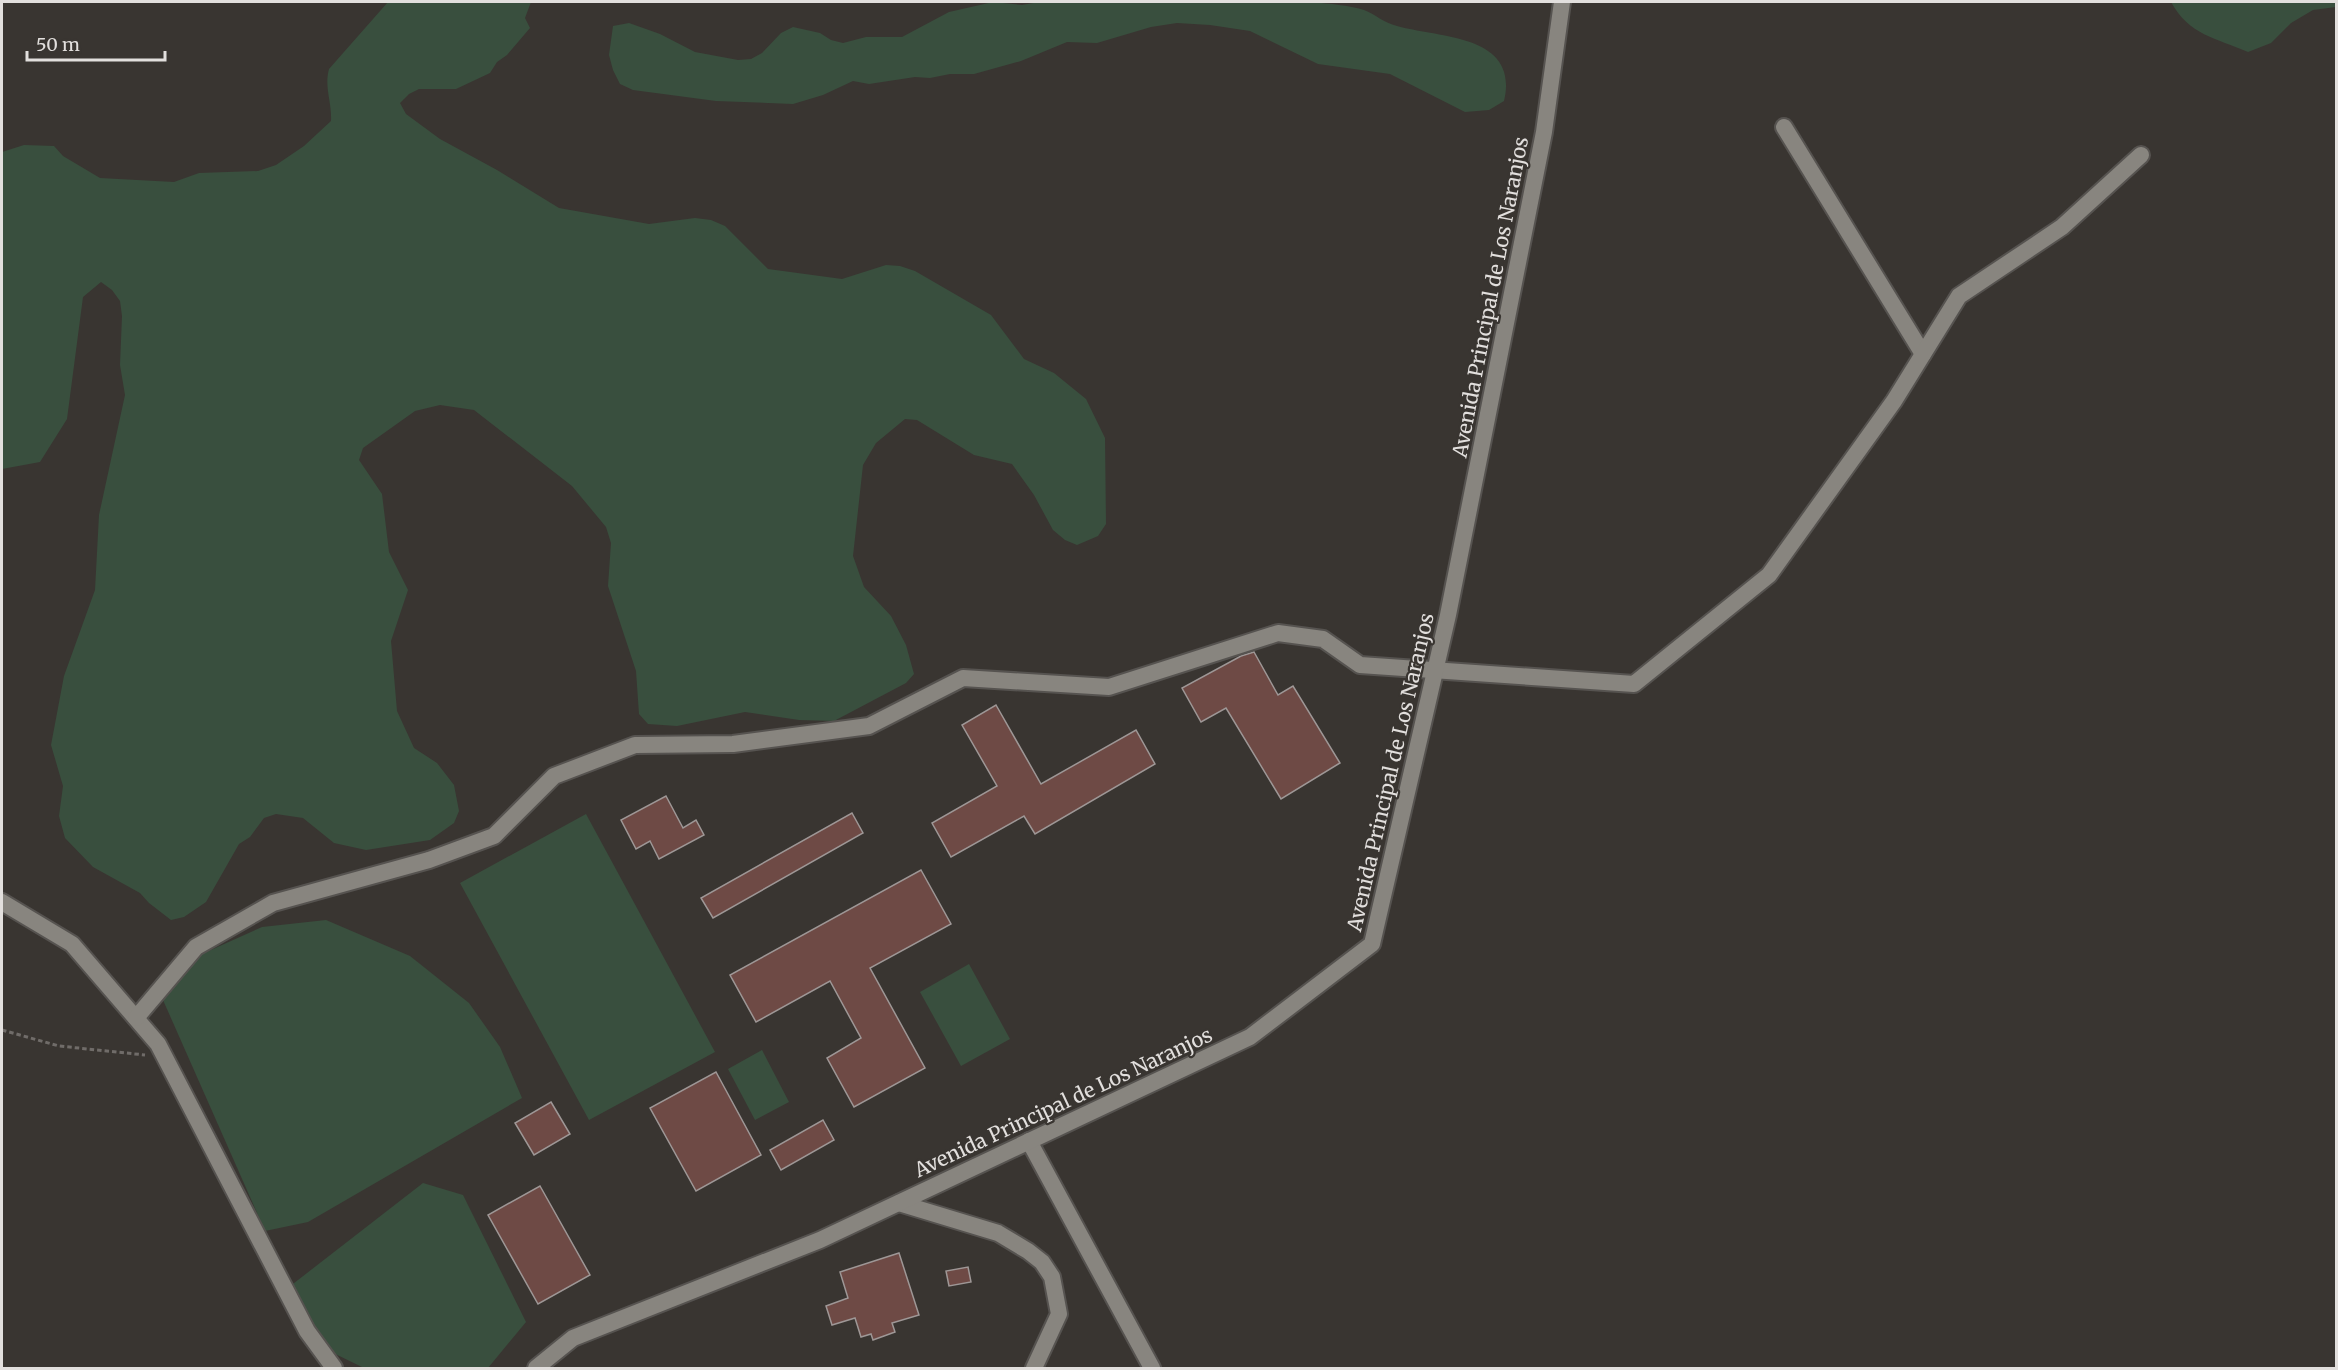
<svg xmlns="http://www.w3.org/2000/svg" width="2338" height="1370" font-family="Merriweather,serif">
	<rect width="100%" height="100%" fill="#393531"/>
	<g fill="#394f3e">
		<path d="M388,2H531L525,18L530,28L507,55L497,62L490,73L456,89H419L409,94L400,103L406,114L440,139L497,170L559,208L649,224L695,218L711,220L725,226L768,269L842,279L886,265L900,266L915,271L991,315L1024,359L1054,373L1086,399L1105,438L1106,524L1098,536L1077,545L1065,540L1053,530L1034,495L1012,464L974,455L917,420L905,419L876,443L863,465L853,556L864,587L891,616L906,645L914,674L906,683L834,721L799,720L745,712L677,726L648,724L639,714L636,671L608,586L611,543L606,527L572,486L474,410L440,405L415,411L363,448L359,460L382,494L389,552L408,590L391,641L397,711L414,748L437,763L454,785L459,811L454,823L430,840L366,850L334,843L303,818L276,814L264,818L250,837L239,844L206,902L184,917L171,920L149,903L140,893L93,867L65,838L59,816L63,786L51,745L64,676L95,590L99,515L125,395L120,365L122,316L120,301L112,290L101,282L83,297L67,419L40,462L2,469V152L24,145L54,146L63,156L100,178L174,182L199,173L258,171L276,165L304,146L331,121C332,102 324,87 329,69Z"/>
		<path d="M993,2L1022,5L1039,2H1313C1330,4 1348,5 1364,10C1375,14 1384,23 1397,26C1439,38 1520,34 1504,101L1489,110L1465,112L1390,74L1318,64L1250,31L1210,25L1177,23L1151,27L1097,43L1067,42L1021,61L974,74H950L930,78L915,77L869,84L853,81L823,95L793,104L716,101L633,90L620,84L613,70L609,55L613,26L629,23L660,34L695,52L738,60L751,59L762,53L781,33L793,27L820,33L831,40L843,43L866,37H902L949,12Z"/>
		<path d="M2171,2H2336V7L2313,10L2291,23L2271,43L2248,52C2216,38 2189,35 2171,2Z"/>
		<path d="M586,814L715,1052L589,1120L460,883Z"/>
		<path d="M326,920L410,956L469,1003L500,1047L522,1098L308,1222L265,1231L163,1000L193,958L262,927Z"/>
		<path d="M969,964L1010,1039L961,1066L920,992Z"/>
		<path d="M762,1050L789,1102L755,1120L728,1069Z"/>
		<path d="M423,1183L463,1195L526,1322L488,1368H364L323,1348L289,1287Z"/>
	</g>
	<g fill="#6e4a45" stroke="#9e9796" stroke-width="1.5">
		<path d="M1254,652L1278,695L1293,686L1340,763L1281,799L1226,708L1201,722L1182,688L1241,656Z"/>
		<path d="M996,705L1041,784L1136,730L1155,764L1035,834L1024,816L951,857L932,823L997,786L962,725Z"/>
		<path d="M666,796L683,828L696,820L704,835L659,859L650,841L636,849L621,820Z"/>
		<path d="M852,813L863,833L713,918L701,898Z"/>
		<path d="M921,870L951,924L870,968L925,1068L854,1107L827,1058L861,1038L830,981L756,1022L730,975Z"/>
		<path d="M716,1072L761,1155L696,1191L650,1108Z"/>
		<path d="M551,1102L570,1134L534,1155L515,1123Z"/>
		<path d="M823,1120L834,1140L781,1170L770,1150Z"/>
		<path d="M540,1186L590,1275L538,1304L488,1215Z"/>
		<path d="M899,1253L919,1315L892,1323L895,1332L873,1340L871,1334L861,1337L855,1318L832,1325L826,1306L848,1298L840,1272Z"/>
		<path d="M968,1267L971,1282L949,1286L946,1271Z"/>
	</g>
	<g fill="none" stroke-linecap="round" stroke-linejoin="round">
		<g stroke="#565350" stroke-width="20">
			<g id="minor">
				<path d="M1784,127L1923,354"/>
				<path d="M2,902L72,944L158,1044L307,1331L334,1368"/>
				<path d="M136,1018L196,947L273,903L429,860L494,836L554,776L635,745L733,744L869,726L963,678L1109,687L1278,633L1323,639L1360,665L1634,684L1769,575L1894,401L1959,296L2062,227L2141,155"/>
				<path d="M1029,1141L1152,1368"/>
				<path d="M899,1203L998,1233L1028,1251L1042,1262L1052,1277L1059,1314L1034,1368"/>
				<path d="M536,1368L573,1338L820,1240L1250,1037L1372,944L1448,615L1544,132L1562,2"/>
			</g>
		</g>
		<path stroke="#706c69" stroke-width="3" stroke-dasharray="4.5 3" stroke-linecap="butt" d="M2,1030L59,1046L145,1055"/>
		<use href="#minor" stroke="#88857f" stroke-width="16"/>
	</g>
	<g text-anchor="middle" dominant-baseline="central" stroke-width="4.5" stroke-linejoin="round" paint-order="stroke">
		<g font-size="20" fill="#e2dfdd" stroke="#393531">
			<text transform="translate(1490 297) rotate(-79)">Avenida Principal de Los Naranjos</text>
			<text transform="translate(1390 772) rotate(-77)">Avenida Principal de Los Naranjos</text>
			<text transform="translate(1063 1102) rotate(-25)">Avenida Principal de Los Naranjos</text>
		</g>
	</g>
	<rect width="2338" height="1370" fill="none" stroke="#e2dfdd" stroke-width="6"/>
	<path d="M27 51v9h138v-9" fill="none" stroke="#e2dfdd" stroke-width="3"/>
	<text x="36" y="51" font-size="18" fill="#e2dfdd" stroke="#393531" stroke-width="4.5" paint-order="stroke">50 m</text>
</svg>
